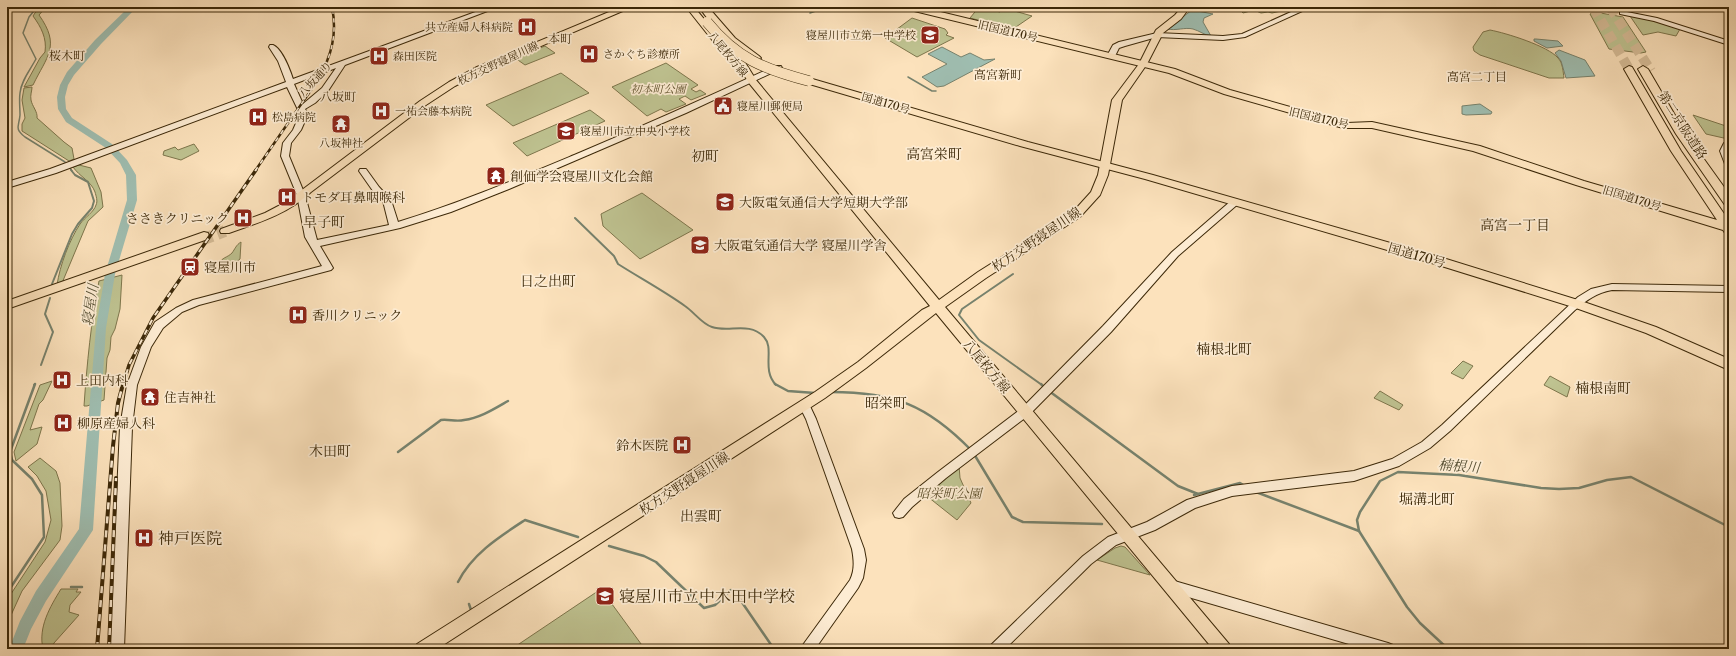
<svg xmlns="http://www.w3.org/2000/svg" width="1736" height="656" font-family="'Libre Caslon Text','Noto Serif JP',serif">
	<rect width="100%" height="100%" fill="#fce2bc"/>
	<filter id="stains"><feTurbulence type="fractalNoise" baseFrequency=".005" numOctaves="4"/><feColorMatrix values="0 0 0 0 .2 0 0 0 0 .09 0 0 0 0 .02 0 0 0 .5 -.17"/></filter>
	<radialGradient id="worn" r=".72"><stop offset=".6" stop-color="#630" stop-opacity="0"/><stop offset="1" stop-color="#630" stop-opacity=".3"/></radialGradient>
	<g fill="#bfc391" stroke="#7e764c">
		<path d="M39,7H46L39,15C61,46 47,56 33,85L24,87L40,58L45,52C47,38 41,27 33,16Z"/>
		<path d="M979,7L1000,12L1004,8L1032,16L1013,29L970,18Z"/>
		<path d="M1237,7H1280L1286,10L1272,13L1268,12L1261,13L1254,10L1243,13Z"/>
		<path d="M1595,12L1623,17L1646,52L1641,53L1609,49L1590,14Z"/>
		<path d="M1630,16L1656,21L1680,29L1676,36L1658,32L1643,35Z"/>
		<path d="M912,18L945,29L948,33L946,35L954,38L917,57L885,38Z"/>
		<path d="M1490,30C1506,33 1548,46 1558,58C1563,63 1563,72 1564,78H1549L1480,55L1474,51L1473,47L1483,32Z"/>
		<path d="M545,46L555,53L525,65L515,58Z"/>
		<path d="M666,63L698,85L691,89L696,92L700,90L706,94L691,100L685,96L679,99L686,104L666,112L661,109L647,116L612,87Z"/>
		<path d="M561,73L589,93L513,126L486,105Z"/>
		<path d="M32,87C32,91 30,95 31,100C32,106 38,112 37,118L64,142L72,148L74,159L69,161L22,131V124L25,118L22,100L24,88Z"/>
		<path d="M590,110L605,121L527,156L513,143Z"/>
		<path d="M1693,115L1729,127L1728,139L1706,134Z"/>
		<path d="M194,144L199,151L181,160L163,155L164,151L175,147L178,150Z"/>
		<path d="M79,165L91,168L101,192L103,207L88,221L62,283L57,285C60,265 69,241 80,224C85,217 94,212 96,205C98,201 96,196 95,192C91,181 80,177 73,167Z"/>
		<path d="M642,193L693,230L640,259L603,226L601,214Z"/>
		<path d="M241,242L240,259C235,264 225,267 219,264C222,257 227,258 232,253C235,249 236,245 241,242Z"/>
		<path d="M122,275L120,309L115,329L111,337L110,350L107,358L104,400L87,406H84C87,363 91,322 99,281Z"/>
		<path d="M1463,361L1473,366L1463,379L1451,373Z"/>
		<path d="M1550,376L1570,387L1567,397L1544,385Z"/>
		<path d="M52,381L43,400L39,404L30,430L42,427L37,444L16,461L14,452L40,385Z"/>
		<path d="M1380,391L1403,405L1399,410L1374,398Z"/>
		<path d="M40,458L56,471L60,483L62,526L60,540L22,591L7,624V600L45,542L51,520L46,491L37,476L28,467Z"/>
		<path d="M959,465L960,478L971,503L957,520L923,493Z"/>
		<path d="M1121,546L1125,547L1150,575L1097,560L1115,548Z"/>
		<path d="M61,589H78L76,592H81L70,605L69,612L79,615L54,643L51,649H43C38,627 50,607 61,589Z"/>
		<path d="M601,589L644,648L518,649L516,646Z"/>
	</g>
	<g fill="#9fbeb1" stroke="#77826d">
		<path d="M1192,10L1213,14L1204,18L1203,22L1211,36C1204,35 1200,31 1193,29C1185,27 1176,31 1167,29Z"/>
		<path d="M1536,39L1558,41L1563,46L1547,48L1534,41V39Z"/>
		<path d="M942,47L961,57L970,53L984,60L995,59L944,86L937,87L922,77L947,64L928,54Z"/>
		<path d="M1559,50L1585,60L1595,76L1566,78L1561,61L1555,53Z"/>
		<path d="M1480,104L1492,112L1491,114L1466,115L1462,114V106Z"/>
	</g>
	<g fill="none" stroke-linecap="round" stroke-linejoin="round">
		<g stroke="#77826d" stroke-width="1.5">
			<path d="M37,7L29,17L23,33L36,59C30,70 21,81 20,93C19,100 20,108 20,115C19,127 14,128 25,137L65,162"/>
			<path d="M810,13L827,7"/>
			<path d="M908,77L932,91H936"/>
			<path d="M70,168L72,171"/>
		</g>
		<g stroke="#77826d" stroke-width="2">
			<path d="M575,218L614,256L618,264C640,278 664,291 685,306C694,312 702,324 712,327C729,333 749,321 764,337C775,349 761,369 776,385"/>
			<path d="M1013,274L962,309L959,315L979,340L1042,385"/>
			<path d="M52,284L72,234L78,224L92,208L94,201L88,182L75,175L71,170"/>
			<path d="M41,365L53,332L45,314L50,298"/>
			<path d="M34,385L35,384"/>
		</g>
		<g stroke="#77826d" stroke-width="2.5">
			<path d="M775,384L788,391L815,393"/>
			<path d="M1041,384L1044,387"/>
			<path d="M1049,391L1178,486L1198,494"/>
			<path d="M831,392C894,392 927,405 971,450"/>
			<path d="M398,452L441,420C449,419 456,422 464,420C480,418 494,409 508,401"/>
			<path d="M974,454L1012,517L1023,522L1102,524"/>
			<path d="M1256,492L1359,531"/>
			<path d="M1194,495L1240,483L1245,486"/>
			<path d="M609,546L644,556L656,562L704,608L715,605L731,590"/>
			<path d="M458,582C472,554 499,537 525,520L578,537"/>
			<path d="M71,587H82"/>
			<path d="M7,593L44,537L42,495L32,479L12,460L10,452L35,384"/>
			<path d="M739,598L774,649"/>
			<path d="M469,604L471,610"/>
			<path d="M1448,649L1420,623L1407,607L1359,531L1357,520L1360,512L1380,481L1398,472L1459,475L1541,488L1559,489L1579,488L1607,480L1631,477L1729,527"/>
		</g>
		<path fill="#9fbeb1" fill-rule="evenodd" d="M129,7H137L101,44L74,75L68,85L65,97L66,109L72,118L112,144L127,160L136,175L137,200L115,274L106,328L93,530L46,601L31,629L23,649H9L20,621L36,591L79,529L96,328L105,274L127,200L126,175L120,163L106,148L66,122L58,109L57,97L60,85L67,72L95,40Z"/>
		<path stroke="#d6bd98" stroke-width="12" stroke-dasharray="12 5.5" stroke-linecap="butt" d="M201,240L225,231"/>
		<g stroke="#d6bd98" stroke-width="10" stroke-dasharray="10 5" stroke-linecap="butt">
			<path d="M1593,7L1629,69"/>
			<path d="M1610,7L1651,71"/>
		</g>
		<g stroke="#3c2808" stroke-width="2">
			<g id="secondary">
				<path d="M489,7H498L345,65L328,91L315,103L305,109L308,114L301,130L291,143L289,156L305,195L317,240L389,225L383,201L373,191L359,171L360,169H366L379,187L391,200L398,222C460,203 519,178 579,153C645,125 710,96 775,66H781L782,68L686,113L509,189L451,212L400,228L320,246L333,268L331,270L199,305L182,312L163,328L151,347L137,385L132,427L124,649H110L120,427L127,385L141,347L155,322L176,308L193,300L322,266L305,237L297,195L281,156L283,143L293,130L300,114L287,87L56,173L7,188V182L50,169L286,82L278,61L269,47L270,45H273C282,49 290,70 293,79ZM336,68L322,88L303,104L294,84Z"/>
				<path d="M1302,7H1311L1245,37L1223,40L1157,37L1125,46L1119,48L1114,58H1108L1107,56L1113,45L1119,42L1157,33L1223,36L1242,34Z"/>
				<path d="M1622,11L1657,18L1729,41V45L1654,21L1620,14V12Z"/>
				<path d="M1724,143H1729V166L1725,164L1720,151Z"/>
				<path d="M1235,199L1239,202L1238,204L1178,256L1111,332L1029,415L946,478L912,507L903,517L899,518L895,517L893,513L904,499L938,472L1021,409L1103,326L1172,252L1232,200Z"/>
				<path d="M1612,284L1729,286V292L1612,290C1596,293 1587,300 1575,310L1450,431L1430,448L1399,466L1354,481L1232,496L1195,508L1155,530L1116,545L1091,564L1005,649H989L991,645L1083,556L1108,537L1147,522L1187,500L1232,486L1354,471L1392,459L1422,442L1442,425L1578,297L1591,289Z"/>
				<path d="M804,401L808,402L816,419L864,549L866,560L863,578L858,588L815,649H800L850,580C855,570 854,560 852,549L806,419L799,405L800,402Z"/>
				<path d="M1171,580L1388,643L1393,645L1395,649H1366L1171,592L1167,590L1165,586L1167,582Z"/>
			</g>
		</g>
		<g stroke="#3c2808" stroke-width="2">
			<g id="primary">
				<path d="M621,7H632L483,71L455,86L426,105L311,192C288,214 258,223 229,233H221L220,231L221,229L265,213L286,202L420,101L449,82L477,67Z"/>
				<path d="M686,7H694L728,48L726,45L727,43H733L756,80L939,300L978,272L1072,213L1091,192L1098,175L1112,100L1139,64L1156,30L1175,15L1182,7H1190L1181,19L1163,33L1147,64L1122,100L1108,175L1100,195L1080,217L986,278L945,307L1229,644L1231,649H1213L936,313L866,368L825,398L437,649H415L417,644L815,392L858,362L922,310L930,306L749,83L734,59L728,60Z"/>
				<path d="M204,232L208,233L209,236L208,239L7,309V301Z"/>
			</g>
		</g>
		<g stroke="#3c2808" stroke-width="2">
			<g id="highway">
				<path d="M699,7H708L735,38L759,56L761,58L759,60C745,64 707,19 699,7Z"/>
				<path d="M905,7H920L1175,69L1230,90L1347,123L1372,122L1480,146L1584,181L1717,220L1671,151L1624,69L1629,66L1632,67L1681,151L1729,221V234L1725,233L1723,230L1576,185L1473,151L1372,128H1343L1224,94L1169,73L906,9Z"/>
				<path d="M1643,66L1648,69L1686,134L1729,194V206L1725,205L1676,134L1638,69Z"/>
				<path d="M809,78L1028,142L1153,175L1443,258L1581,301L1656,327L1729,359V370L1646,333L1573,307L1435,264L1145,179L1020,146L806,83L804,81Z"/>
			</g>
		</g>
		<use href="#secondary" fill="#fdecd3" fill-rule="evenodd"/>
		<use href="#primary" fill="#fce2bc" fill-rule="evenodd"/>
		<use href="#highway" fill="#fce2bc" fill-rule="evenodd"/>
		<g stroke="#3c2808" stroke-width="2.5">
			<path id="rail-far2" d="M255,171C269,151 282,132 295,113C319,79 341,51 332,7"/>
		</g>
		<g stroke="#3c2808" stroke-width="3.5">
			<path id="rail-far1" d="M123,385L129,365L153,318L256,170"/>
		</g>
		<g stroke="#3c2808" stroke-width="4">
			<g id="rail">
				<path d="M97,649L113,446L118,403L123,384"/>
				<path d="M109,649L116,478"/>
			</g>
		</g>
		<use href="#rail-far2" stroke="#fdecd3" stroke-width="1.5" stroke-dasharray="4.5" stroke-linecap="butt"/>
		<use href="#rail-far1" stroke="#fdecd3" stroke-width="2" stroke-dasharray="5.5" stroke-linecap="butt"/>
		<use href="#rail" stroke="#fdecd3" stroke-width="2.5" stroke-dasharray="7" stroke-linecap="butt"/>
		<g stroke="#3c2808" stroke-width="11" stroke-linecap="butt">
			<path id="highway-bridge" d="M707,22C737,59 764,69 809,81"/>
		</g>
		<use href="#highway-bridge" stroke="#fce2bc" stroke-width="10"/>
	</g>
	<defs>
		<g id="hospital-square" transform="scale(1)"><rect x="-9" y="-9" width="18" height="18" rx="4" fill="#8f2418" stroke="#fdecd3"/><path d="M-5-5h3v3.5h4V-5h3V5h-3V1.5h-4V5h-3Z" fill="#fff"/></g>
		<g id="school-square" transform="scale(1)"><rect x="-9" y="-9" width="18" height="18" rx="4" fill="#8f2418" stroke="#fdecd3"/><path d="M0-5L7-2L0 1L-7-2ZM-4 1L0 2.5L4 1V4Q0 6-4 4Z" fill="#fff"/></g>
		<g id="civic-square" transform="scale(1)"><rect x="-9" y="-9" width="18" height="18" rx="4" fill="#8f2418" stroke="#fdecd3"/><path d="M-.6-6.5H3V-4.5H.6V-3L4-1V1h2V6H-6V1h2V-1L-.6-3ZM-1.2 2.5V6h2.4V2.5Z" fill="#fff"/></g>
		<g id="temple-square" transform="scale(1)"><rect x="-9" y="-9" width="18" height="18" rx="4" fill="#8f2418" stroke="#fdecd3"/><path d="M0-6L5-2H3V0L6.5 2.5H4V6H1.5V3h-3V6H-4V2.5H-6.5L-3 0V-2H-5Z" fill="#fff"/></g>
		<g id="university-square" transform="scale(1)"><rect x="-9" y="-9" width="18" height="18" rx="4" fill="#8f2418" stroke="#fdecd3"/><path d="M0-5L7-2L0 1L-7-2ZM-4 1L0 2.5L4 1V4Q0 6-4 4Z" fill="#fff"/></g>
		<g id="station-square" transform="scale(1)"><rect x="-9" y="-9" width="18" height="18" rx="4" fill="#8f2418" stroke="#fdecd3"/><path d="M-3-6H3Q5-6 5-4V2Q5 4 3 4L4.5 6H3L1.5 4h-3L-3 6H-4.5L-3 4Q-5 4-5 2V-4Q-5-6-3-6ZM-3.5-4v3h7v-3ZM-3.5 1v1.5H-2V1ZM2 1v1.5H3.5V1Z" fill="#fff"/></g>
	</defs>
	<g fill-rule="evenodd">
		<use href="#hospital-square" x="527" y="27"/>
		<use href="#school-square" x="930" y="35"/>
		<use href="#hospital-square" x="589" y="54"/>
		<use href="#hospital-square" x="379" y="56"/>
		<use href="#civic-square" x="723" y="106"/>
		<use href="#hospital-square" x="381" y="111"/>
		<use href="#hospital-square" x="258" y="117"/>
		<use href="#temple-square" x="341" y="124"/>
		<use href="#school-square" x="566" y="131"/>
		<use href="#temple-square" x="496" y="176"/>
		<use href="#hospital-square" x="287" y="197"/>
		<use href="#university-square" x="725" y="202"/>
		<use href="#hospital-square" x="243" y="218"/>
		<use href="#university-square" x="700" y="245"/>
		<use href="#station-square" x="190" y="267"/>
		<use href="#hospital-square" x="298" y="315"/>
		<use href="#hospital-square" x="62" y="380"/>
		<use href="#temple-square" x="150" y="397"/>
		<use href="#hospital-square" x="63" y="423"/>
		<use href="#hospital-square" x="682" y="445"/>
		<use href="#hospital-square" x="144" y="538"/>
		<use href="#school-square" x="605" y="596"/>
	</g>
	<g text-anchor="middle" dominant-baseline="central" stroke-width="3.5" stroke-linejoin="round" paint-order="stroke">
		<g font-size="11" fill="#3c2808" stroke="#fdecd3" text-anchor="start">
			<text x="513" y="27" text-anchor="end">共立産婦人科病院</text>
			<text x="916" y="35" text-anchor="end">寝屋川市立第一中学校</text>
			<text x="603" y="54">さかぐち診療所</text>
			<text x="393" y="56">森田医院</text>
			<text x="737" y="106">寝屋川郵便局</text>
			<text x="395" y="111">一祐会藤本病院</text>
			<text x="272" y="117">松島病院</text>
			<text x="580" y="131">寝屋川市立中央小学校</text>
			<text x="341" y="143" text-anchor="middle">八坂神社</text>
		</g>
		<g font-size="11" fill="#3c2808" stroke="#fdecd3">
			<text transform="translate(1008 31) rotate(13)">旧国道170号</text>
			<text transform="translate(728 54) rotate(50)">八尾枚方線</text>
			<text transform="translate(498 63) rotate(-25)">枚方交野寝屋川線</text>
			<text transform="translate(315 79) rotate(-48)">八坂通り</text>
			<text transform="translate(886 103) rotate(16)">国道170号</text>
			<text transform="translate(1319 118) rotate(13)">旧国道170号</text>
			<text transform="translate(1632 198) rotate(17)">旧国道170号</text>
		</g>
		<g font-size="11" font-style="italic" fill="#5d4f2a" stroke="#fdecd3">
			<text x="658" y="89">初本町公園</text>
		</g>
		<g font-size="12" fill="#3c2808" stroke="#fdecd3">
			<text x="560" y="38">本町</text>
			<text x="67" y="55">桜木町</text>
			<text x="998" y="74">高宮新町</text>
			<text x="1477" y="76">高宮二丁目</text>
			<text x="338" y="96">八坂町</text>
		</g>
		<g font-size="13" fill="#3c2808" stroke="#fdecd3">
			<text transform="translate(1683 125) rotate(57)">第二京阪道路</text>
			<text transform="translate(1036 239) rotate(-34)">枚方交野寝屋川線</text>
			<text transform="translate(1417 255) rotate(16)">国道170号</text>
			<text transform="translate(987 366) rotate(50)">八尾枚方線</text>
			<text transform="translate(684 483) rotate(-33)">枚方交野寝屋川線</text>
		</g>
		<g font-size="13" fill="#3c2808" stroke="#fdecd3" text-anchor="start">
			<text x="510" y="176">創価学会寝屋川文化会館</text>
			<text x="301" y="197">トモダ耳鼻咽喉科</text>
			<text x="739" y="202">大阪電気通信大学短期大学部</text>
			<text x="229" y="218" text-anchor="end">ささきクリニック</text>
			<text x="714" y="245">大阪電気通信大学 寝屋川学舎</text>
			<text x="204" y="267">寝屋川市</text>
			<text x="312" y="315">香川クリニック</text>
			<text x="76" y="380">上田内科</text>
			<text x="164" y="397">住吉神社</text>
			<text x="77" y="423">柳原産婦人科</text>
			<text x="668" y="445" text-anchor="end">鈴木医院</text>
		</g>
		<g font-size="13" font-style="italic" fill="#5d4f2a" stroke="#fdecd3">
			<text x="949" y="493">昭栄町公園</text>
		</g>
		<g font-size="14" fill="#3c2808" stroke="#fdecd3">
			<text x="934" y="154">高宮栄町</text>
			<text x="705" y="156">初町</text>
			<text x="324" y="222">早子町</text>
			<text x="1515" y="225">高宮一丁目</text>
			<text x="548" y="281">日之出町</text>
			<text x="1224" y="349">楠根北町</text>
			<text x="1603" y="388">楠根南町</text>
			<text x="886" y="403">昭栄町</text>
			<text x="330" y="451">木田町</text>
			<text x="1427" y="499">堀溝北町</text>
			<text x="701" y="516">出雲町</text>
		</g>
		<g font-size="14" font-style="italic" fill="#554e32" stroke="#fdecd3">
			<text transform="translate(90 305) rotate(-81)">寝屋川</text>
			<text transform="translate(1459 466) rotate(5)">楠根川</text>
		</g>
		<g font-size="16" fill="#3c2808" stroke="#fdecd3" text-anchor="start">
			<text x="158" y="538">神戸医院</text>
			<text x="619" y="596">寝屋川市立中木田中学校</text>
		</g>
	</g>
	<rect width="1736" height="656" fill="none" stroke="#fce2bc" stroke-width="24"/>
	<rect x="8" y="8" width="1720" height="640" fill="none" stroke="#3c2808" stroke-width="2"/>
	<rect x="12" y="12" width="1712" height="632" fill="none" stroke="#3c2808"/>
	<rect width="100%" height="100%" filter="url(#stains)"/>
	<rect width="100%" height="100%" fill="url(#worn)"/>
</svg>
